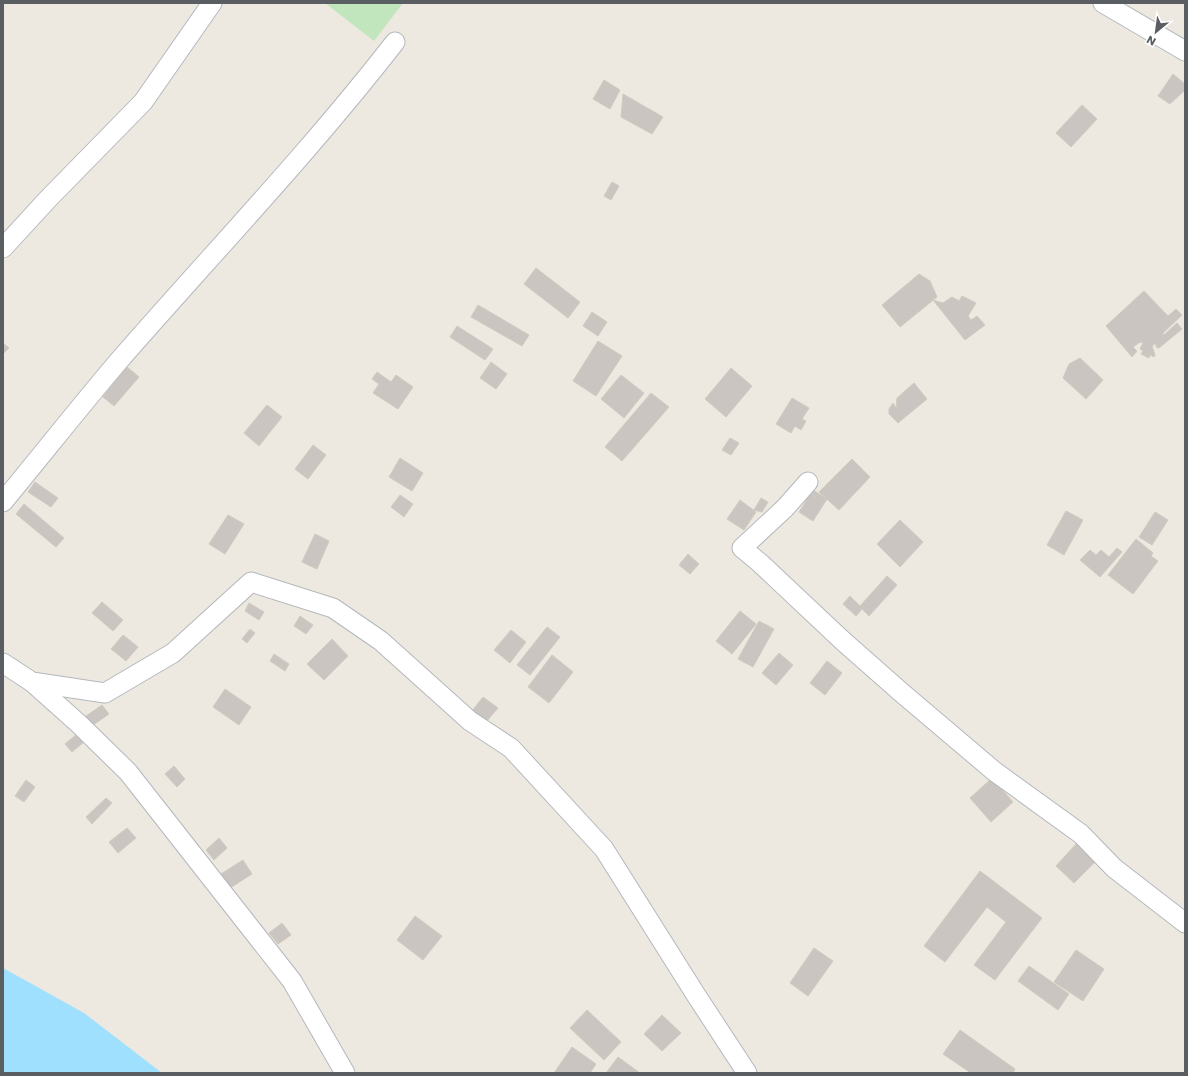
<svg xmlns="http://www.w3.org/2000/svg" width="1188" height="1076" font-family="Poppins,sans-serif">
	<rect width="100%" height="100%" fill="#ede9e1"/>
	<path fill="#c1e5bc" d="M325,3H403L374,41Z"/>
	<path fill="#9fe0ff" d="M3,968L84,1013L162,1073H3Z"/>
	<g fill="#cac5c0" stroke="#d1cabf">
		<path d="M1173,74L1185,84V90L1170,104L1158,96Z"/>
		<path d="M604,80L620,90L610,109L593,99Z"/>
		<path d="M623,94L663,117L652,134L621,117Z"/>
		<path d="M1082,105L1097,119L1071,147L1056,133Z"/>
		<path d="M612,182L619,186L611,200L604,196Z"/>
		<path d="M536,268L580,302L568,318L524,284Z"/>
		<path d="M919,274L930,281L937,297L900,327L882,305Z"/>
		<path d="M1144,291L1168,316L1176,309L1182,315L1163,333L1164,335L1177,323L1182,329L1159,348L1156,347V343L1152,346L1155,355L1154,357L1150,355L1149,358L1141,354L1143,351L1140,349L1143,343L1140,342L1133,347L1137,351L1132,357L1106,326Z"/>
		<path d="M962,296L976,303L968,316L971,320L977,316L985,325L965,340L933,300L943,303L952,297L959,301Z"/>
		<path d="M478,305L529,335L522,346L471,317Z"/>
		<path d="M592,312L607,322L598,336L583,326Z"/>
		<path d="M457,326L493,349L485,360L450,337Z"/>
		<path d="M598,341L622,356L596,396L573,381Z"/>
		<path d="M3,343L9,348L3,354Z"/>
		<path d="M1080,358L1103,380L1086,399L1063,378L1069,364Z"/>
		<path d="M491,362L507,374L496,389L480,378Z"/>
		<path d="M127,367L139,377L114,406L103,397Z"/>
		<path d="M731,368L752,386L726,417L705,399Z"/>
		<path d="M377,372L391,382L396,375L413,387L398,409L373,393L379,384L372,379Z"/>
		<path d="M621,375L644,393L624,418L601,399Z"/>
		<path d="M914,383L927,399L898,423L889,414V409L893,403L896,408L897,398Z"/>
		<path d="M651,393L669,407L622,461L605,447Z"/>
		<path d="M792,398L809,408L802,419L806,421L801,430L795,426L791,433L776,424Z"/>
		<path d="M267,405L282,417L259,446L244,433Z"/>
		<path d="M730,438L739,443L731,455L722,450Z"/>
		<path d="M313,445L326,455L308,479L295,469Z"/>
		<path d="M400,458L423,473L412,491L389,477Z"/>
		<path d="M852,459L870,477L839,510L819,492Z"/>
		<path d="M35,482L58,498L51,507L28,492Z"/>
		<path d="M813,490L827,499L813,521L799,512Z"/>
		<path d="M400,495L413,504L404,517L391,507Z"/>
		<path d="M761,498L768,502L762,512L754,510Z"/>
		<path d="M740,500L756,512L744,530L727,519Z"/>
		<path d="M24,504L64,538L56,547L16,514Z"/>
		<path d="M1066,511L1083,520L1064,555L1047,545Z"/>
		<path d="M1155,512L1168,520L1152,545L1139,537Z"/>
		<path d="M228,515L244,524L225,554L209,544Z"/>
		<path d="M900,520L923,542L900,567L877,544Z"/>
		<path d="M315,534L329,541L317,569L302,562Z"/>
		<path d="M1136,539L1153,553L1151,556L1158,561L1133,594L1108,575Z"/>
		<path d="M1117,548L1122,552L1100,577L1080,560L1090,550L1096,555L1101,550L1109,557Z"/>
		<path d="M688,554L699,564L690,574L679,565Z"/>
		<path d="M887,576L897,585L869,616L862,609L856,616L843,604L850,596L860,606Z"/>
		<path d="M102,602L123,620L113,631L92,613Z"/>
		<path d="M249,603L264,612L259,620L245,611Z"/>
		<path d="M740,611L756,624L732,654L716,641Z"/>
		<path d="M300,616L313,625L306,634L294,626Z"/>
		<path d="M759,621L774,629L753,667L738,659Z"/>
		<path d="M547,627L560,637L530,675L517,665Z"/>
		<path d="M250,629L255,633L247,643L242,639Z"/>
		<path d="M511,630L526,642L510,663L494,650Z"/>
		<path d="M123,635L138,647L126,661L111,649Z"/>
		<path d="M332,639L348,656L324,680L307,664Z"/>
		<path d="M779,653L793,665L776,685L762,673Z"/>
		<path d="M274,654L289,664L285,671L270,661Z"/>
		<path d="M552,655L573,672L549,703L528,687Z"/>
		<path d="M827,661L842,673L825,695L810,683Z"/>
		<path d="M225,689L251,707L239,725L213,707Z"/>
		<path d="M483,697L498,708L486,722L472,711Z"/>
		<path d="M102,705L109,714L93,725L86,716Z"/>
		<path d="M77,734L84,742L72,752L65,744Z"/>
		<path d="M174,766L185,779L177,787L165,774Z"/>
		<path d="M992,778L1013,802L991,822L970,798Z"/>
		<path d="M26,780L35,787L24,802L15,796Z"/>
		<path d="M106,798L112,803L92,824L86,817Z"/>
		<path d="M127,828L136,838L118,853L109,842Z"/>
		<path d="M219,838L227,848L214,860L206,850Z"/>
		<path d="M1077,843L1096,861L1074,883L1056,866Z"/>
		<path d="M243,860L252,874L230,888L221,874Z"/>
		<path d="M980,871L1042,918L995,980L974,965L1006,922L987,907L945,962L924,946Z"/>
		<path d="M415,916L442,936L423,960L397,940Z"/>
		<path d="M282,923L291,935L278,944L269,933Z"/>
		<path d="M814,948L833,961L808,996L790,983Z"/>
		<path d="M1076,950L1104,969L1083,1001L1054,982Z"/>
		<path d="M1029,966L1069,994L1058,1010L1018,981Z"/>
		<path d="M587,1010L621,1042L604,1060L570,1028Z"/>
		<path d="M662,1015L681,1033L662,1051L644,1034Z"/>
		<path d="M960,1030L1015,1069L1013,1073H971L943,1054Z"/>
		<path d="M572,1047L596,1064L590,1073H554Z"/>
		<path d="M618,1057L640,1073H606Z"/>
	</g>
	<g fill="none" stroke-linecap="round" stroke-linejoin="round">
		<g stroke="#b4b8bc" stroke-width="21">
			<g id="minor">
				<path d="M1103,3L1185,51"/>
				<path d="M3,248L48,199L143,102L212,3"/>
				<path d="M808,482L785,508L742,548L760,563L843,641L902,693L994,771L1081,834L1114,868L1185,923"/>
				<path d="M3,502C41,456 78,409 117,363C210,256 308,154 395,42"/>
				<path d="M3,663L32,682L105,693L173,653L251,582L333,608L381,641L470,721L511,748L604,849L696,995L747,1073"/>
				<path d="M32,682L79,724L128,772L292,981L345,1073"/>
			</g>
		</g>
		<use href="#minor" stroke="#fff" stroke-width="19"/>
	</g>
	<rect width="1188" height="1076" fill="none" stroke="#5a5e62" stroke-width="8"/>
	<g transform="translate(1156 32) rotate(209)" stroke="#ffffff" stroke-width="3" paint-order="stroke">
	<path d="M0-3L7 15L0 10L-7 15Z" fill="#5a5e62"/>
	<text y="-6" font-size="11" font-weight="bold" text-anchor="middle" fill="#5a5e62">N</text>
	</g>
</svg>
